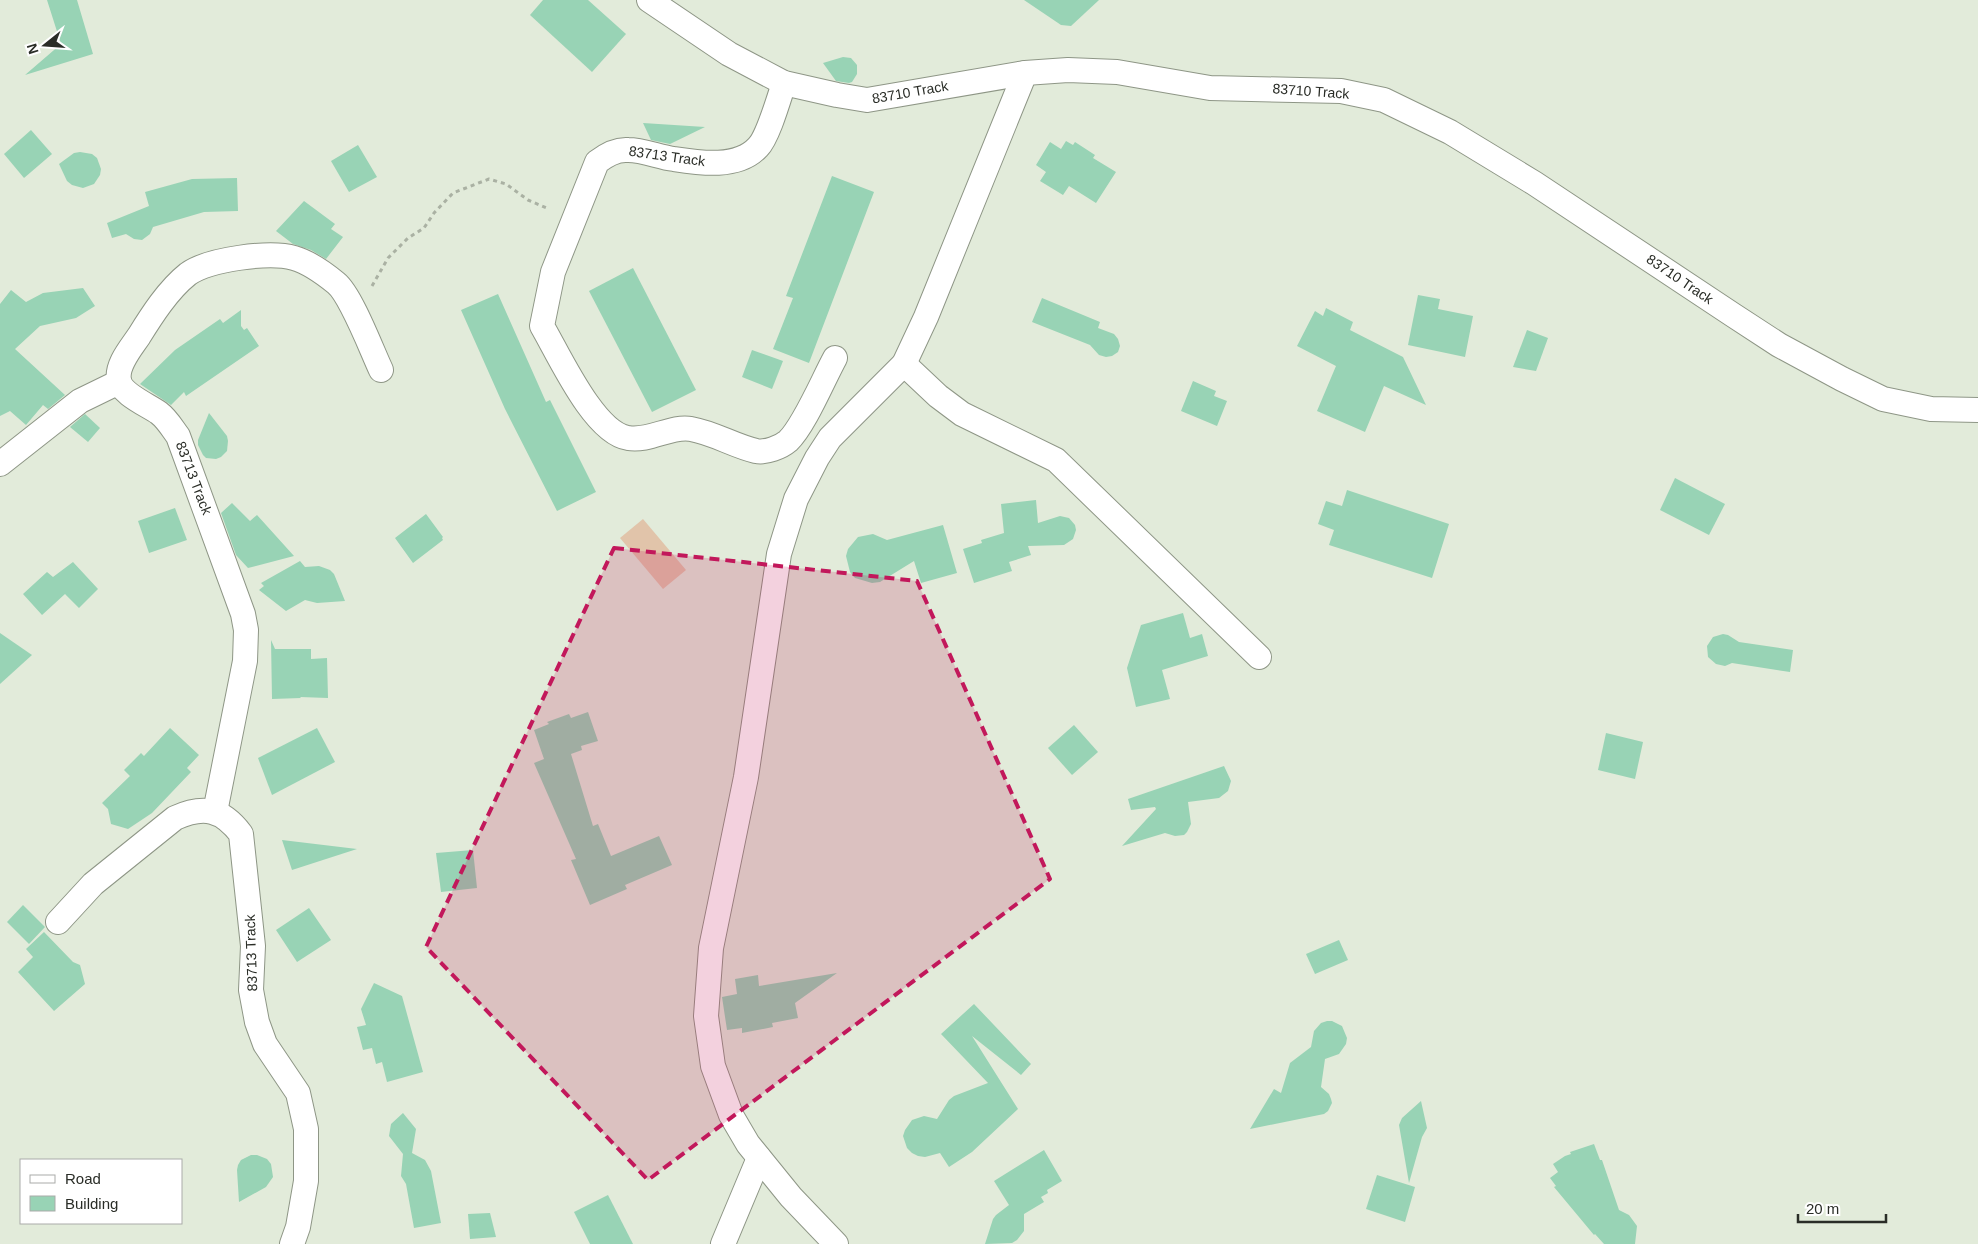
<svg xmlns="http://www.w3.org/2000/svg" width="1978" height="1244" font-family="Arial,sans-serif">
	<rect width="100%" height="100%" fill="#e2ebda"/>
	<path fill="#e1c4aa" d="M643,519L686,570L663,589L620,538Z"/>
	<g fill="#98d3b5">
		<path d="M47,0H77L93,54L25,75L61,44Z"/>
		<path d="M543,0H588L626,34L592,72L530,15Z"/>
		<path d="M1024,0H1099L1071,26L1061,25Z"/>
		<path d="M843,57L851,58L857,65V74L852,82L849,83L836,81L823,63Z"/>
		<path d="M643,123L705,127L670,144L651,140Z"/>
		<path d="M31,130L52,154L24,178L4,154Z"/>
		<path d="M1066,141L1073,145L1075,142L1095,155L1093,158L1116,172L1096,203L1069,186L1063,195L1040,181L1046,172L1036,165L1050,142L1061,149Z"/>
		<path d="M358,145L377,177L349,192L331,161Z"/>
		<path d="M80,152L92,154L97,158L101,169L100,175L94,184L83,188L72,185L67,181L59,164L74,153Z"/>
		<path d="M832,176L874,192L809,363L773,349L793,298L786,296Z"/>
		<path d="M237,178L238,211L204,212L153,227L150,234L142,240L134,239L126,234L112,238L107,223L149,206L145,192L192,179Z"/>
		<path d="M304,201L335,224L331,229L343,237L326,259L311,250L293,244L276,231Z"/>
		<path d="M633,268L696,390L652,412L589,291Z"/>
		<path d="M83,288L95,306L76,318L40,326L15,349L65,395L48,409L43,405L26,425L10,411L0,416V304L11,290L26,302L43,293Z"/>
		<path d="M498,294L546,402L550,400L596,492L557,511L505,409L461,310Z"/>
		<path d="M1418,295L1440,299L1438,309L1473,316L1465,357L1408,345Z"/>
		<path d="M1042,298L1100,322L1098,328L1114,334L1118,339L1120,346L1118,352L1112,356L1106,357L1099,355L1090,345L1032,322Z"/>
		<path d="M1326,308L1353,322L1350,330L1403,357L1426,405L1384,386L1365,432L1317,411L1336,366L1297,346L1315,311L1323,316Z"/>
		<path d="M241,310V326L244,330L247,328L259,346L186,396L184,392L171,405L140,384L175,350L220,319L223,323Z"/>
		<path d="M1527,330L1548,338L1536,371L1513,367Z"/>
		<path d="M752,350L783,361L772,389L742,377Z"/>
		<path d="M1193,381L1216,391L1214,396L1227,401L1217,426L1181,411Z"/>
		<path d="M209,413L227,436L228,441L227,451L221,457L216,459L206,458L203,455L198,445V440Z"/>
		<path d="M85,414L100,428L88,442L70,427Z"/>
		<path d="M1675,478L1725,504L1709,535L1660,510Z"/>
		<path d="M1347,490L1449,524L1432,578L1329,545L1334,530L1318,524L1326,501L1342,506Z"/>
		<path d="M1036,500L1038,523L1060,516L1069,518L1075,525L1076,530L1073,539L1064,545L1028,546L1031,555L1009,562L1012,571L974,583L963,549L982,543L981,540L1004,533L1001,504Z"/>
		<path d="M232,503L250,521L257,515L294,556L248,568L236,555L221,513Z"/>
		<path d="M175,508L187,540L149,553L138,521Z"/>
		<path d="M426,514L443,537L442,538L443,540L413,563L395,538Z"/>
		<path d="M943,525L957,573L921,583L914,561L880,582L872,583L855,578L850,572L846,556L848,549L858,537L873,534L887,540Z"/>
		<path d="M300,561L305,567L319,566L330,570L334,574L345,601L317,603L305,600L286,611L259,590L264,586L261,583Z"/>
		<path d="M73,562L98,589L79,608L65,594L42,615L23,594L47,572L53,577Z"/>
		<path d="M1183,613L1190,638L1202,634L1208,656L1162,670L1170,699L1136,707L1127,668L1141,625Z"/>
		<path d="M0,633L32,655L0,684Z"/>
		<path d="M1723,634L1728,635L1739,642L1793,650L1790,672L1732,663L1725,666L1716,664L1708,657L1707,646L1713,637Z"/>
		<path d="M271,640L275,649H311V659L327,658L328,698L300,697L301,698L272,699Z"/>
		<path d="M588,712L598,741L581,746L582,750L571,754L593,826L598,824L611,856L659,836L672,865L625,885L627,889L590,905L571,860L576,859L534,763L544,759L534,730L549,724L547,722L569,714L571,718Z"/>
		<path d="M1074,725L1098,752L1072,775L1048,748Z"/>
		<path d="M170,728L199,755L187,768L191,772L152,813L128,829L111,824L108,809L102,803L130,776L124,770L141,753L144,756Z"/>
		<path d="M317,728L335,762L272,795L258,758Z"/>
		<path d="M1606,733L1643,742L1635,779L1598,770Z"/>
		<path d="M1224,766L1231,781L1228,791L1219,798L1188,802L1191,824L1187,832L1184,835L1175,836L1165,833L1122,846L1156,809L1155,807L1131,810L1128,799Z"/>
		<path d="M282,840L357,849L292,870Z"/>
		<path d="M473,850L477,888L441,892L436,853Z"/>
		<path d="M23,905L45,927L29,944L7,922Z"/>
		<path d="M309,908L331,940L297,962L276,930Z"/>
		<path d="M44,932L73,962L80,965L85,984L54,1011L18,972L33,957L26,949Z"/>
		<path d="M1339,940L1348,960L1315,974L1306,954Z"/>
		<path d="M837,973L795,1003L798,1018L772,1023L773,1027L742,1033V1028L727,1030L722,997L737,994L735,979L758,975L759,986Z"/>
		<path d="M374,983L402,996L423,1072L387,1082L382,1062L376,1064L372,1048L363,1050L357,1027L366,1025L361,1009Z"/>
		<path d="M974,1004L1031,1064L1021,1075L972,1036L1018,1109L972,1152L949,1167L940,1153L925,1157L918,1156L912,1153L907,1148L903,1136L905,1130L912,1120L924,1116L937,1119L949,1100L954,1096L988,1083L941,1034Z"/>
		<path d="M1327,1021H1332L1342,1026L1347,1038L1346,1044L1339,1054L1325,1059L1321,1087L1329,1094L1331,1099L1332,1103L1328,1111L1324,1114L1250,1129L1274,1089L1281,1093L1290,1063L1311,1047L1314,1031L1321,1023Z"/>
		<path d="M1421,1101L1427,1128L1422,1137L1409,1183L1399,1125L1402,1118Z"/>
		<path d="M403,1113L416,1129L412,1153L425,1160L431,1171L441,1223L414,1228L406,1184L401,1176L403,1154L389,1136L391,1124Z"/>
		<path d="M1594,1144L1600,1160H1602L1619,1210L1629,1215L1637,1226L1635,1244H1604L1595,1234L1594,1235L1554,1187L1556,1186L1550,1178L1558,1172L1553,1164L1565,1156L1571,1154L1570,1152Z"/>
		<path d="M1044,1150L1062,1181L1047,1190L1048,1193L1041,1197L1044,1202L1024,1214V1231L1017,1240L1012,1243L985,1244L993,1219L996,1215L1009,1205L994,1181Z"/>
		<path d="M251,1155H257L267,1159L271,1164L273,1177L266,1187L239,1202L237,1170L238,1165L241,1160Z"/>
		<path d="M1377,1175L1415,1187L1405,1222L1366,1209Z"/>
		<path d="M608,1195L633,1244H590L574,1212Z"/>
		<path d="M490,1213L496,1237L470,1239L468,1214Z"/>
	</g>
	<g fill="none" stroke-linecap="round" stroke-linejoin="round">
		<g stroke="#8e9686" stroke-width="26">
			<g id="minor">
				<path d="M649,0L729,54L784,83L837,95L867,100L1025,73L1068,70L1117,72L1210,88L1341,91L1384,100L1450,132L1534,183L1733,315L1779,345L1842,379L1883,399L1931,409L1978,410"/>
				<path d="M784,83C779,98 768,137 758,147C738,169 700,163 674,159C659,157 643,150 628,150C616,149 606,155 597,162L553,272L542,326C559,355 594,433 628,438C649,442 672,425 691,429C714,433 734,446 756,451C766,453 781,447 788,441C804,426 823,380 835,358"/>
				<path d="M904,364L938,396L962,414L1056,460L1259,657"/>
				<path d="M0,464L80,401L119,382"/>
				<path d="M215,812L245,661L246,630L243,614L178,436C172,428 167,419 159,413C148,405 121,394 119,380C116,365 131,348 139,336C152,315 168,290 188,274C209,259 270,251 294,258C308,262 325,274 336,283C351,295 372,351 381,370"/>
				<path d="M58,922L93,884L175,818C204,805 222,809 241,834L253,946L251,990L257,1022L265,1044L298,1093L306,1129V1181L298,1227L292,1244"/>
				<path d="M723,1244L759,1158"/>
				<path d="M836,1244L791,1197L748,1144L731,1115L713,1066L706,1016L711,948L746,777L779,554L796,499L817,458L830,438L904,364L926,317L1025,73"/>
			</g>
		</g>
		<path stroke="#aab1a3" stroke-width="3" stroke-dasharray="4 4" stroke-linecap="butt" d="M372,286L388,258L408,238L424,228L434,213L453,193L489,179L506,184L528,200L549,209"/>
		<use href="#minor" stroke="#fff" stroke-width="24"/>
	</g>
	<path fill="#c2185b" fill-opacity="0.2" stroke="#c2185b" stroke-width="4" stroke-dasharray="10 6" stroke-linejoin="round" d="M614,548L917,581L1050,879L648,1180L426,947Z"/>
	<g text-anchor="middle" dominant-baseline="central" stroke-width="4" stroke-linejoin="round" paint-order="stroke">
		<g font-size="14" fill="#2a2d27" stroke="#fff">
			<text transform="translate(1311 91) rotate(4)">83710 Track</text>
			<text transform="translate(910 92) rotate(-10)">83710 Track</text>
			<text transform="translate(667 156) rotate(8)">83713 Track</text>
			<text transform="translate(1680 279) rotate(34)">83710 Track</text>
			<text transform="translate(194 478) rotate(69)">83713 Track</text>
			<text transform="translate(251 953) rotate(-92)">83713 Track</text>
		</g>
	</g>
	<rect x="20" y="1159" width="162" height="65" fill="#ffffff" stroke="#aaaba9"/>
	<rect x="30" y="1175" width="25" height="8" fill="#ffffff" stroke="#aaaba9"/>
	<text x="65" y="1184" font-size="15" fill="#2a2d27">Road</text>
	<rect x="30" y="1196" width="25" height="15" fill="#98d3b5" stroke="#aaaba9"/>
	<text x="65" y="1209" font-size="15" fill="#2a2d27">Building</text>
	<g transform="translate(45 45) rotate(253)" stroke="#ffffff" stroke-width="4" paint-order="stroke">
	<path d="M0-4L9 19L0 12L-9 19Z" fill="#2a2d27"/>
	<text y="-8" font-size="14" font-weight="bold" text-anchor="middle" fill="#2a2d27">N</text>
	</g>
	<path d="M1798 1214v8h88v-8" fill="none" stroke="#2a2d27" stroke-width="2.5"/>
	<text x="1806" y="1214" font-size="15" fill="#2a2d27" stroke="#ffffff" stroke-width="4" paint-order="stroke">20 m</text>
</svg>
